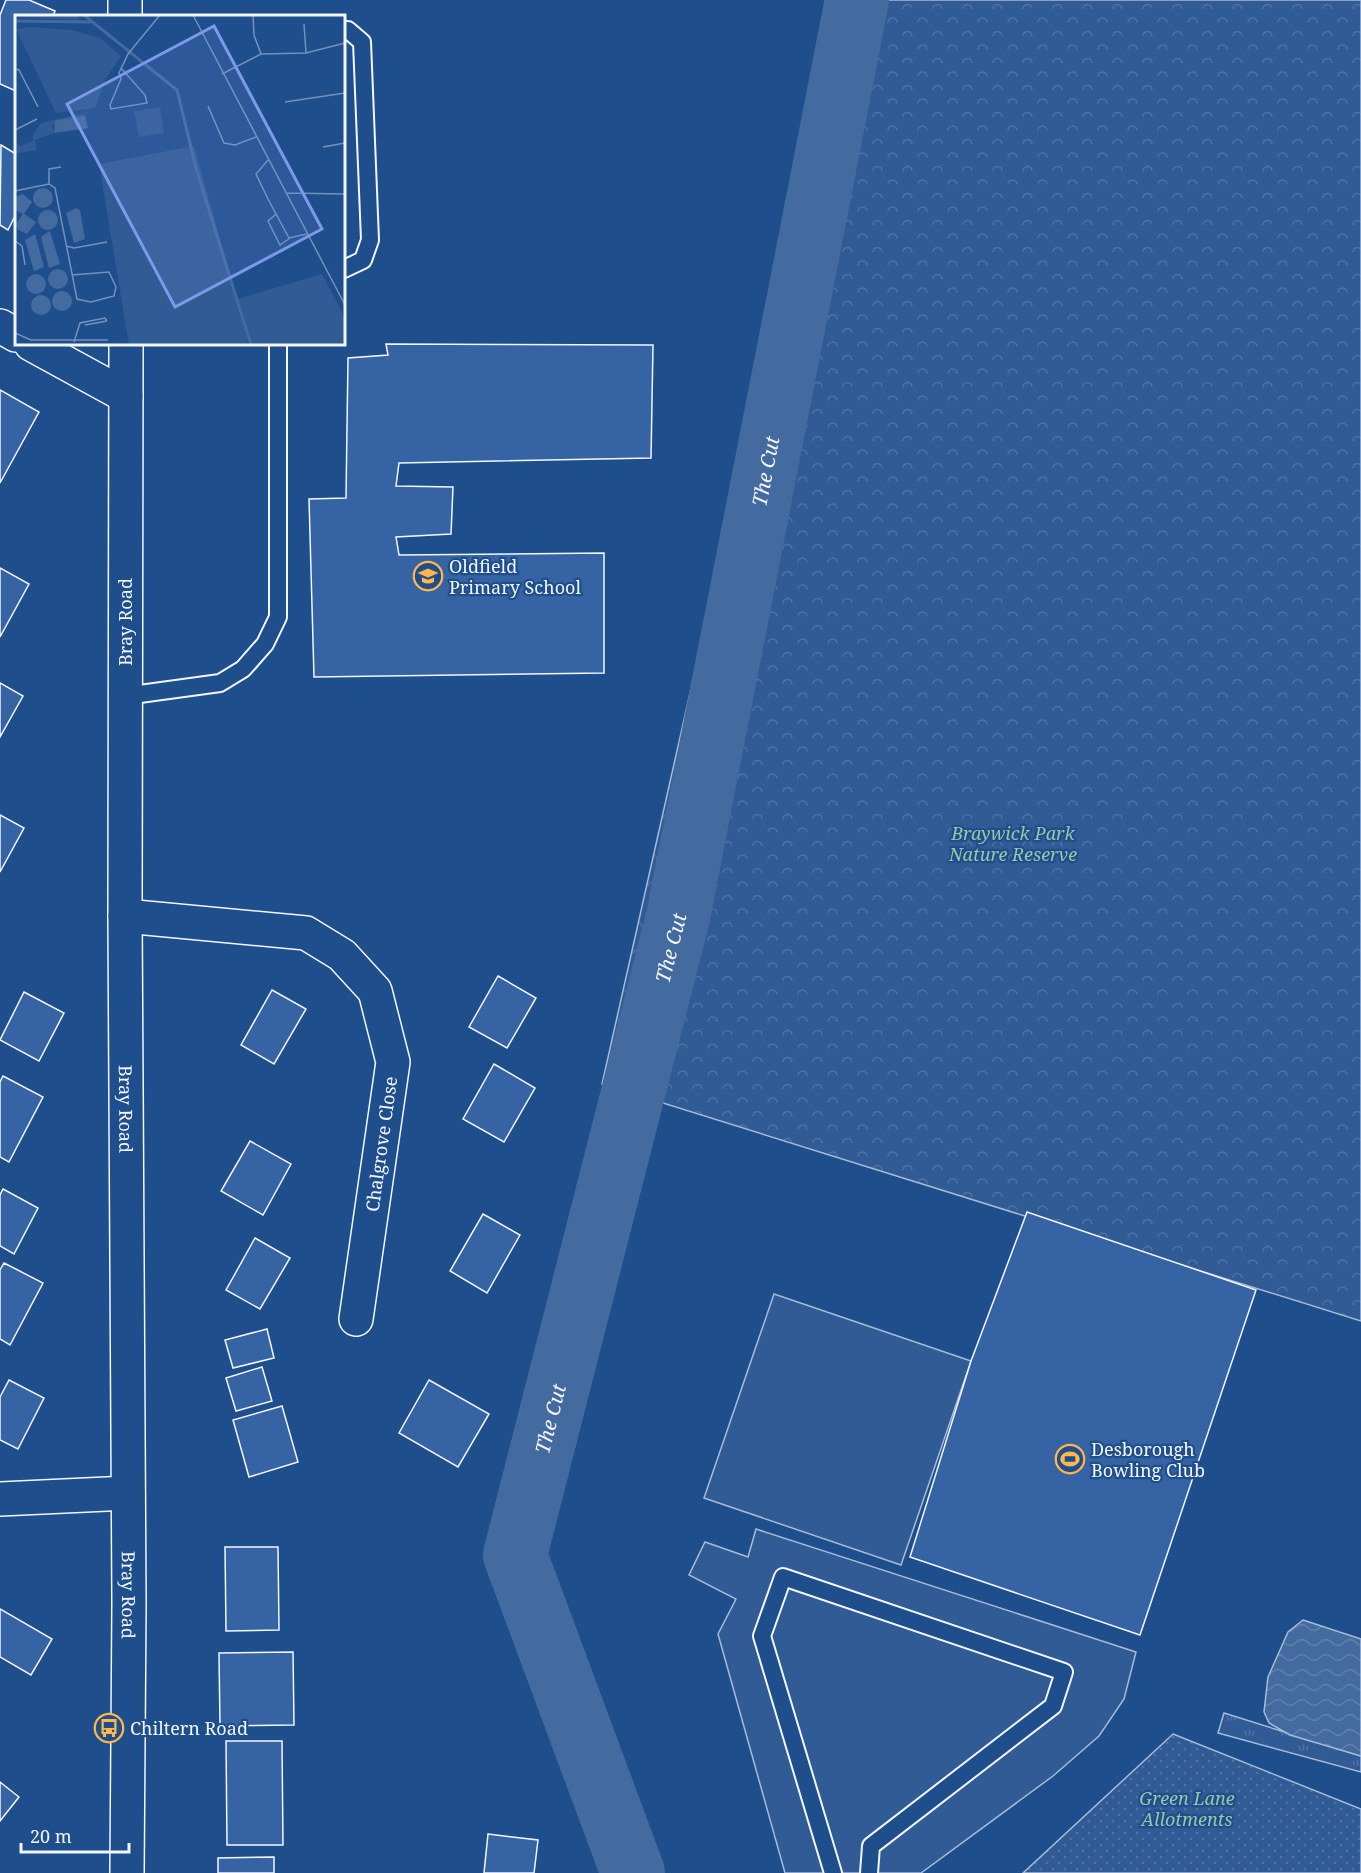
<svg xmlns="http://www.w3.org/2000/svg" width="1361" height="1873" font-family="'Noto Serif',serif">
	<defs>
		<pattern id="grass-tufts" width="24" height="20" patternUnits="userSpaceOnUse" patternTransform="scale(1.5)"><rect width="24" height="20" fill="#305b95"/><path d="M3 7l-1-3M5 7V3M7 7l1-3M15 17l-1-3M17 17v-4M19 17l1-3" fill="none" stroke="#4e73a5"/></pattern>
		<pattern id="park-crowns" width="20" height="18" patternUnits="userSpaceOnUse" patternTransform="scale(1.5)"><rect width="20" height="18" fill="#305b95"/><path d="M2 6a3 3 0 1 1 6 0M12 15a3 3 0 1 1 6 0" fill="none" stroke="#4e73a5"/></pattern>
		<pattern id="garden-dots" width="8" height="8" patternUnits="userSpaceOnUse" patternTransform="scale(1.5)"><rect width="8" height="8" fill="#305b95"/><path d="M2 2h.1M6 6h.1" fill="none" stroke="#4e73a5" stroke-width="1.8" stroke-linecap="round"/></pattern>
		<pattern id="water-waves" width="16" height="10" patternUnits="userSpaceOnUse" patternTransform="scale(1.5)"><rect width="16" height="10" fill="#446ba0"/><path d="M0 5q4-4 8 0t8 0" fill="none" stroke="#5f81ae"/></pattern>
	</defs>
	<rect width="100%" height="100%" fill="#1f4e8c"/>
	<path fill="url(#grass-tufts)" stroke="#a8bbd7" stroke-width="1.5" d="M1224,1713L1361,1756V1772L1218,1733Z"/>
	<path fill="url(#park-crowns)" stroke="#a8bbd7" stroke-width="1.5" d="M846,0H1361V1321L602,1084Z"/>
	<path fill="url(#garden-dots)" stroke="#a8bbd7" stroke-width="1.5" d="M1173,1734L1361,1809V1873H1023Z"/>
	<g fill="#305b95" stroke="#a8bbd7" stroke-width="1.5">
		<path d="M774,1294L971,1361L901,1565L704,1498Z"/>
		<path d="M756,1529L1136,1652L1124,1699L1099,1736L1053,1776L921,1873H785L718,1634L736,1599L689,1575L705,1542L748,1557Z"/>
	</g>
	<path fill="url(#water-waves)" stroke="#a8bbd7" stroke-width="1.5" d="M1303,1620L1361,1639V1756L1290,1735L1269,1723L1264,1712L1268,1677L1288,1632Z"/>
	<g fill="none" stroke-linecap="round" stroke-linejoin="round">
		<path stroke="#446ba0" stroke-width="64" id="s1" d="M633,1873L515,1555L678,917L857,0"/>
	</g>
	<g fill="#3563a3" stroke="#f2f6ff" stroke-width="1.5">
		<path d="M6,0H29L55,11L53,16H16V91L0,84V15Z"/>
		<path d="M1,145L16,154V214L8,230L0,225Z"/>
		<path d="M386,344L653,345L651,458L399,463L396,486L453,487L451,534L396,537L399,555L604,553V673L314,677L309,499L346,498L348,358L388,355Z"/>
		<path d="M0,390L39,412L0,483Z"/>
		<path d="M0,568L29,584L0,637Z"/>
		<path d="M0,683L23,696L0,737Z"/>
		<path d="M0,815L24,828L0,872Z"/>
		<path d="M498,976L536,998L507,1048L469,1027Z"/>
		<path d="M272,990L306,1009L274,1064L241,1045Z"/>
		<path d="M24,992L64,1013L39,1061L0,1040Z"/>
		<path d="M494,1064L535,1088L504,1142L463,1119Z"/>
		<path d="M3,1076L43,1097L9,1162L0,1157V1082Z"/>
		<path d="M250,1141L291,1164L263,1215L221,1191Z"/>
		<path d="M3,1189L38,1208L14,1254L0,1246V1195Z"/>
		<path d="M1027,1212L1256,1290L1140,1635L910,1557L971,1361Z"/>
		<path d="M483,1214L520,1235L487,1293L450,1271Z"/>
		<path d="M255,1238L290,1258L260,1309L226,1290Z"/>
		<path d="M4,1263L43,1283L10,1345L0,1339V1270Z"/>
		<path d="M267,1329L274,1358L233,1368L225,1340Z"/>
		<path d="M262,1367L272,1401L236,1411L226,1378Z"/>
		<path d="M9,1380L44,1398L18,1449L0,1440V1397Z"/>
		<path d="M429,1380L489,1414L458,1467L399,1433Z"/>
		<path d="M282,1406L298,1462L249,1477L233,1420Z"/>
		<path d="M225,1547H278L279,1630L226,1631Z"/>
		<path d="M0,1609L52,1639L31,1675L0,1657Z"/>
		<path d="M293,1652L294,1725L220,1726L219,1653Z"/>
		<path d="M226,1741H282L283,1845H227Z"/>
		<path d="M0,1782L19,1797L0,1821Z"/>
		<path d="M488,1834L538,1840L534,1873H484Z"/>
		<path d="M274,1857V1873H218V1858Z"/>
	</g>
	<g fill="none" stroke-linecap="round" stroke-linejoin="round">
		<g stroke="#f2f6ff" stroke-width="20">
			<g id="lane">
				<path d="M344,30H348L362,42L370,240L363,260L344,269"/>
				<path d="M125,696L220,683L243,669L265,644L278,617V344"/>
				<path d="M833,1873L762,1636L783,1577L1064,1672L1053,1706L871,1846L869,1873"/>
			</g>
		</g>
		<g stroke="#f2f6ff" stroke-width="36">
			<g id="street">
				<path d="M0,326L16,335"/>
				<path d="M31,344L126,396"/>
				<path d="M125,916L306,933L342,955L375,991L393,1062L356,1319"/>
				<path d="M0,1499L128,1493"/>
			</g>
		</g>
		<g stroke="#f2f6ff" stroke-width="36">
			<g id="secondary">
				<path d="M125,0V16"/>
				<path id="s2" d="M126,344L125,916L129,1604L127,1873"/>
			</g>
		</g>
		<use href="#lane" stroke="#1f4e8c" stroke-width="16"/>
		<use href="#street" stroke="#1f4e8c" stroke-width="33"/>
		<use href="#secondary" stroke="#1f4e8c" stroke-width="33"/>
	</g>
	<defs>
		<g id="school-ring" transform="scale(1.5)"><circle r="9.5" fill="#1f4e8c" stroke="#ffb74d" stroke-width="1.5"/><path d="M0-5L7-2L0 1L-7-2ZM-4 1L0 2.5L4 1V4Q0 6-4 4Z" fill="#ffb74d"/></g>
		<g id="stadium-ring" transform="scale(1.5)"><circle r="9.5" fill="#1f4e8c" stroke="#ffb74d" stroke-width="1.5"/><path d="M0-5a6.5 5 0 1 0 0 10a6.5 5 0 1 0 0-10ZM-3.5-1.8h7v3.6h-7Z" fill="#ffb74d"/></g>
		<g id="bus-ring" transform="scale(1.5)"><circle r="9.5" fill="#1f4e8c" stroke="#ffb74d" stroke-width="1.5"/><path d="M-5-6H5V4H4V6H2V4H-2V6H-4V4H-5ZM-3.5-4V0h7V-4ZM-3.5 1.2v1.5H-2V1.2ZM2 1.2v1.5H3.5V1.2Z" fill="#ffb74d"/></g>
	</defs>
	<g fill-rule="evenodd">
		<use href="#school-ring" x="428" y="576"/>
		<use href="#stadium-ring" x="1070" y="1459"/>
		<use href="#bus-ring" x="109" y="1728"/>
	</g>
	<g text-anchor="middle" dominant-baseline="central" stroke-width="4.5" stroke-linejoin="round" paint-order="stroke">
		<g font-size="18" fill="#f2f6ff" stroke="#1f4e8c" text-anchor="start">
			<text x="449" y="566">Oldfield<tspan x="449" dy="21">Primary School</tspan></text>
			<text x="1091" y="1449">Desborough<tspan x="1091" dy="21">Bowling Club</tspan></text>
			<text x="130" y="1728">Chiltern Road</text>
		</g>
		<g font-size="18" fill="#f2f6ff" stroke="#1f4e8c">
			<text transform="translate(125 622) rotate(-90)">Bray Road</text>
			<text stroke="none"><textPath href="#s2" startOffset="765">Bray Road</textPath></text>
			<text transform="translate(381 1144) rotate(-82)">Chalgrove Close</text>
			<text stroke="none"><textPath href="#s2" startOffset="1251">Bray Road</textPath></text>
		</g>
		<g font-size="18" font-style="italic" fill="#97c8a6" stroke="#1f4e8c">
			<text x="1013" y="833">Braywick Park<tspan x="1013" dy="21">Nature Reserve</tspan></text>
			<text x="1187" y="1798">Green Lane<tspan x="1187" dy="21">Allotments</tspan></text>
		</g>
		<g font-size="20" font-style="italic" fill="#f2f6ff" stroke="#1f4e8c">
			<text stroke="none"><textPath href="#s1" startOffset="1452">The Cut</textPath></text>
			<text stroke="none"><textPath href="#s1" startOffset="966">The Cut</textPath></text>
			<text stroke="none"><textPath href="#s1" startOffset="480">The Cut</textPath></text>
		</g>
	</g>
	<g transform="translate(15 15)">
		<rect width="330" height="330" fill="#1f4e8c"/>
		<path d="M65,0L63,5L0,2V1ZM76,96L37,111L39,118L20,125L22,135L0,139V126L5,131L19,125L17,121L26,108ZM307,259L330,303V330H237L222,284Z" fill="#305b95"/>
		<path d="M179,131L234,330H114L84,149Z" fill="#305b95"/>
		<path d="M16,12L57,15L85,23L106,41L90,65L80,93L41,98L1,14Z" fill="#305b95"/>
		<path d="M145,92L149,118L124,122L119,96Z" fill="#305b95"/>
		<path d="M70,100L73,113L39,118L40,106ZM18 183a10 10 0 1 1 20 0a10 10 0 1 1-20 0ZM8,179L17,187L9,199L21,207L12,219L3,215L1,209L8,199L0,195V182ZM61,193L65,195L70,224L59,228L51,198ZM23 205a10 10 0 1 1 20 0a10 10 0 1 1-20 0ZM35,216L45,249L34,253L26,222ZM20,219L29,252L19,256L10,225ZM33 264a10 10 0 1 1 20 0a10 10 0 1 1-20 0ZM11 269a10 10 0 1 1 20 0a10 10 0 1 1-20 0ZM37 286a10 10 0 1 1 20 0a10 10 0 1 1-20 0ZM16 290a10 10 0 1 1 20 0a10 10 0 1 1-20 0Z" fill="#446ba0"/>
		<path fill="none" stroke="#446ba0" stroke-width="3" d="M69,0L162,75L181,153L236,330M0,6L76,7"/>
		<path fill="none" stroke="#7391ba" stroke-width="1.5" d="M178,0L330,290M238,0L239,20L246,39M289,9L291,38M106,53L130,80L132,88L96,94L95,90L106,64L104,58L113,39L145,0M0,54L4,55L23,92M207,59L246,39L291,38L330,28M270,87L330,78M193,91L209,128L220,130L241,122M0,115L22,104M308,132L330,128M253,145L241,159L253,184L274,223L292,219M34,169V154L46,152M0,176L34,169L40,173L62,284L76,287L99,281L101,272L94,257L57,260M271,178L330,179M261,199L253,206L265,230L275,223M0,226L7,231L10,250M51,231L59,233L92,227M70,310L92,306M0,318L16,325H93M59,327L65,308L90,303L92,306"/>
		<path fill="#7d9aea" fill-opacity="0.15" stroke="#7d9aea" stroke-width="3" d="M199,11L307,214L160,292L52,89Z"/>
		<rect width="330" height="330" fill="none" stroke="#f2f6ff" stroke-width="3"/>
	</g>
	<path d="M21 1843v9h108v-9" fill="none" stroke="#f2f6ff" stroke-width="3"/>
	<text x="30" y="1843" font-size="18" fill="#f2f6ff" stroke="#1f4e8c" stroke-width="4.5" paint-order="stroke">20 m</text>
</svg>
